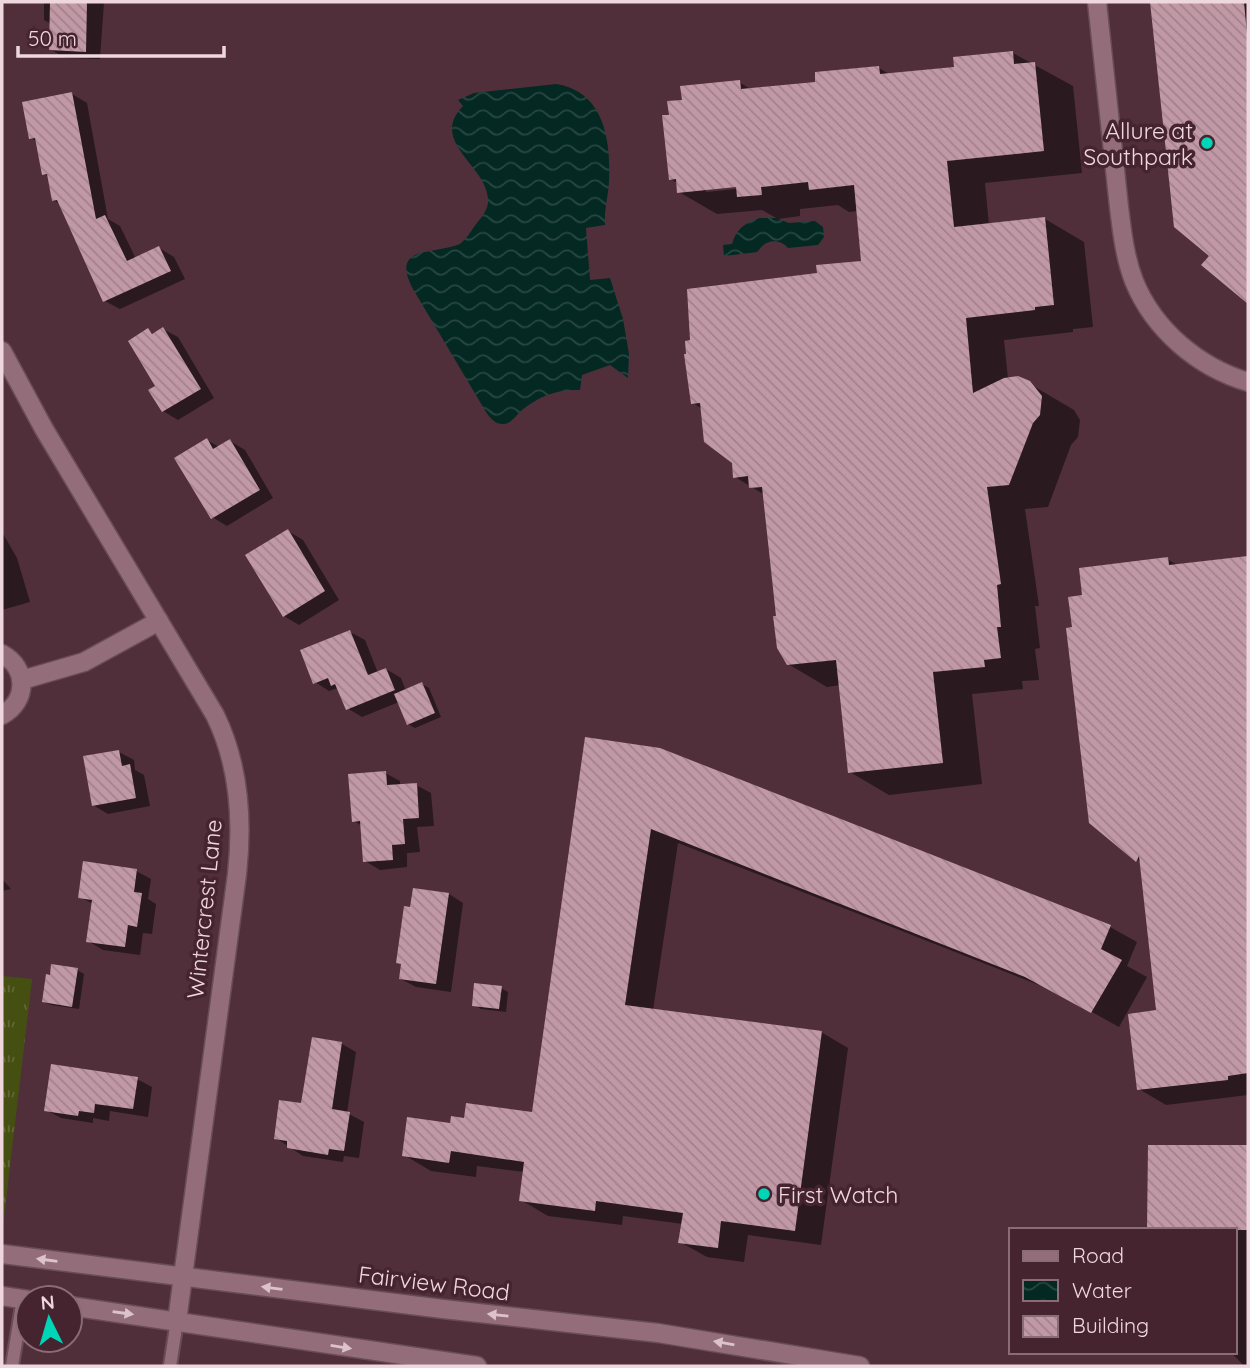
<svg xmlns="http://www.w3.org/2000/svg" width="1250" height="1368" font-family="Quicksand,sans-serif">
	<defs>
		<pattern id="grass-tufts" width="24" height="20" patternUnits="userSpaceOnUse" patternTransform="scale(1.75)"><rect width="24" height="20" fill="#464f12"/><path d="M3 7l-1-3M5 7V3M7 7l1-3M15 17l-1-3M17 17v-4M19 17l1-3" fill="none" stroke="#616834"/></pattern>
		<pattern id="water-waves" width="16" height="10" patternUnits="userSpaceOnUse" patternTransform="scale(1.75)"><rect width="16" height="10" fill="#032922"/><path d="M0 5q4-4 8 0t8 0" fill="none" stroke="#284742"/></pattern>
		<pattern id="building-back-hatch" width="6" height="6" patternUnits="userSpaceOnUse" patternTransform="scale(1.75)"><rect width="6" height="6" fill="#c198a5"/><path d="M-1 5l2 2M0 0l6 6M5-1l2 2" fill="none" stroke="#a2828c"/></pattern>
	</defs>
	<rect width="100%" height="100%" fill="#502f3a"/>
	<path fill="url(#grass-tufts)" d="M2,976L32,979L2,1234Z"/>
	<g fill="url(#water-waves)">
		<path d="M556,84C604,91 611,140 609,182C608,197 604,211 605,225L586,228L590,280L610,278L623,319L629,354L628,378L610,365L582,375L580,390C557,389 539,396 522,410C516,415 512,423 504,424C496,425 491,419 486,412L413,289C389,244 435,255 460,244C466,239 470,233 474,227C479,220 487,212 488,203C491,167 427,143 463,106L458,100L474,93Z"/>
		<path d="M759,218H776L789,223L815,221L823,227L824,237L818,245L788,248C780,238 764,239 758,252L724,256L723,245L732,244C736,229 745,223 759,218Z"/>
	</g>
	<g fill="#0007" fill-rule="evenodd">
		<path d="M44,2H104L100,59L65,58L50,49L51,24L44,20Z"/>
		<path d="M1152,2H1248V302L1203,265L1212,256L1176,226Z"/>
		<path d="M1013,53L1073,86L1082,173L985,183L989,225L1045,219L1084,242L1093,327L1073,329V332L1004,340L1008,379L1018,378L1035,387L1074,410L1080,420L1078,437L1071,445L1048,507L1025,509L1039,606H1035L1040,648L1035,649L1039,680L1022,681L1023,689L972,694L982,784L889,795L850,772L841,685L827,687L788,664L778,618L765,495L735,477L733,462L702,409L693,403L819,275L863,262L858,211L849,212L838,205L800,209V216L778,219L762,210L717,214L679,192L678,183L670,179L671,116L684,101L739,82L752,90L817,83L879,68L891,75L956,68ZM745,184V188L706,192V188Z"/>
		<path d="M72,94L87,103L108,219L120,226L136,259L159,248L174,257L185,279L120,309L105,301L60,204L53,200L49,177L44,174L38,142L31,138Z"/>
		<path d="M163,329L178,337L214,398L178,420L163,411L157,386L148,330L154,334Z"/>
		<path d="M207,440L219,447L230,441L245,450L273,498L227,526L212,517Z"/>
		<path d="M288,531L303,540L339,600L299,625L284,616Z"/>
		<path d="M2,532L17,558L30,602L2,610Z"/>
		<path d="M1248,558V1095L1166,1105L1139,1089L1158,1012L1142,863L1090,822L1074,629L1084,597L1167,559L1179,566Z"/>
		<path d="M350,632L365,640L378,673L386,669L401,678L406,691L422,684L429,688L441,717L415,728L408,724L399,702L362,717L347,708L338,688L329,691L315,682Z"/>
		<path d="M586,739L1110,927L1137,942L1127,966L1147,977L1119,1027L1054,991L678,843L653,1010L821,1032L848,1048L821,1245L748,1235L744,1262L707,1257L680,1242L683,1224L623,1216L622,1225L548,1216L521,1200L525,1172L477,1166L476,1177L431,1171L404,1155L452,1124L465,1120L533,1114Z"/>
		<path d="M119,752L134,760L135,770L144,775L150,806L108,814L93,805Z"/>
		<path d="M385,773L400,781V786L416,785L431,793L434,826L417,827L420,852L407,853V867L380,870L365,861L362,826L354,821Z"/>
		<path d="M136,871L151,879L148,899L156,904L152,934L143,933L140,955L103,950L88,941L93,904L80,897Z"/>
		<path d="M2,879L11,889L2,891Z"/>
		<path d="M449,894L463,903L451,992L416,987L401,979L411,909Z"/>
		<path d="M77,970L84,974L79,1009L51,1005L44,1002L51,977Z"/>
		<path d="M501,988L508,992L506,1012L481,1009L474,1005Z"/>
		<path d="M342,1044L356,1052L347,1113L364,1122L359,1158L344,1156L343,1162L303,1156L276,1138L303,1105Z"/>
		<path d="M137,1079L152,1087L148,1117L110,1111L109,1121L93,1118V1123L61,1118L46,1110Z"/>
		<path d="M1150,1146L1248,1147V1366H1244L1231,1352H1234V1230Z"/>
	</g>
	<g fill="url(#building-back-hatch)">
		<path d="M50,2H87L86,52L49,50Z"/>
		<path d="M1150,2H1244L1248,45V304L1201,265L1209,256L1174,227Z"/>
		<path d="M1013,51L1014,64L1035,62L1044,151L947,161L954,227L1045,217L1054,305L1035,307V310L966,318L973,393L1004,378L1018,376L1030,381L1042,396L1040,415L1033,423L1009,485L987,487L1001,584L997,585L1001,627H997L1001,658L984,660L985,667L933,672L943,763L848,773L836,660L787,665L777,648L773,616H776L762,487L749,488L748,476L733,478L732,463L704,442L700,403L691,404L684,354H686L685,341L690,340L687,289L817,273L816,265L861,261L854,185L809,190L808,182L761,187L762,195L737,197L736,187L677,193L676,179L669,180L662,115H669L667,101L682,100L680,86L740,80L741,89L815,82V72L879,66L880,74L954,67L953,57Z"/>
		<path d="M72,92L96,219L105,215L127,261L159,246L171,271L103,302L57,200L52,201L47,174L42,175L35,138L29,139L22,102Z"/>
		<path d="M163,327L201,389L162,412L148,390L155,386L128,341L148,328L152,334Z"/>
		<path d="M207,438L213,449L230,439L260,490L211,519L174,458Z"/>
		<path d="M288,529L325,591L283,617L245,555Z"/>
		<path d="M1248,556V1073L1228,1076V1080L1137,1090L1128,1014L1156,1010L1139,856L1136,862L1089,823L1066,628L1072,627L1068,597L1082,595L1079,568L1168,557L1169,565Z"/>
		<path d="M350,630L368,675L386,668L395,690L346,710L335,684L331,686L328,678L313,684L300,650Z"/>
		<path d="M422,682L435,713L407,725L394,694Z"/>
		<path d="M585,737L660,748L1111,925L1101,949L1122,960L1091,1013L1025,977L651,829L625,1005L822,1031L795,1231L721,1221L718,1248L678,1243L683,1213L596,1201L595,1211L519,1201L524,1162L451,1151L449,1163L402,1156L407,1117L450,1123L451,1116L464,1118L466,1103L532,1112Z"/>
		<path d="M119,750L122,766L130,764L136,798L92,806L83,756Z"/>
		<path d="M386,771L387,785L417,783L419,818L403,819L405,844L392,845L393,860L363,862L360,821L352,822L348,774Z"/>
		<path d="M83,861L137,869L134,892L142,893L137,927L128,925L125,947L86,942L92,900L78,898Z"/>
		<path d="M413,888L449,893L436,984L399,979L401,964L396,963L404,906L410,907Z"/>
		<path d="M51,964L78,968L72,1007L42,1002L46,974L50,975Z"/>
		<path d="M474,983L502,986L499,1009L472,1006Z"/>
		<path d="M312,1037L342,1042L332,1109L350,1112L344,1151L329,1149L328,1155L287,1148V1141L274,1139L279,1100L301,1103Z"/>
		<path d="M51,1064L138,1077L133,1109L95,1104L94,1113L79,1111L78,1116L44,1111Z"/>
		<path d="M1148,1145H1248V1230H1147Z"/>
	</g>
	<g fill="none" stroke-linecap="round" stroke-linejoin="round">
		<g stroke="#694c56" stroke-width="16">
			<g id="lane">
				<path d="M12,1366L23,1299"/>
				<path d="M170,1366L177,1321"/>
			</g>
		</g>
		<g stroke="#694c56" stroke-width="21">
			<g id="street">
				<path d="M1097,2L1119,207C1122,232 1125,258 1134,281C1154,330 1198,367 1248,382"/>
				<path d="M2,351L44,429L215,715C239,764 243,820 237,874L177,1321"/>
				<path d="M2,654C28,668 28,701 2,715"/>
				<path d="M22,680L84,662L159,621"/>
			</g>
		</g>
		<g stroke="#694c56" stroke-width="21">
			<g id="secondary">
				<path d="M2,1254L443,1309L658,1333L860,1366"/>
				<path d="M2,1296L28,1300"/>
				<path d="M70,1306L477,1366"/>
			</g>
		</g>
		<use href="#lane" stroke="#946d7a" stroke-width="12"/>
		<use href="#street" stroke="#946d7a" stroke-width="18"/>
		<use href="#secondary" stroke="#946d7a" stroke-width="18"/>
	</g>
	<defs><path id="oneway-solid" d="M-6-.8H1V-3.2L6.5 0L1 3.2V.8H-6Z" transform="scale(1.75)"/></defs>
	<g fill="#dcc3ca">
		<use href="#oneway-solid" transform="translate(47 1260) rotate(-172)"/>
		<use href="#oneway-solid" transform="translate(272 1288) rotate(-173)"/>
		<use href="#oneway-solid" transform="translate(123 1313) rotate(8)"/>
		<use href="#oneway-solid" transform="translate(498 1315) rotate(-174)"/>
		<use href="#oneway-solid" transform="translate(724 1343) rotate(-170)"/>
		<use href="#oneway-solid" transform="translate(341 1347) rotate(9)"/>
	</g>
	<g fill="#01d5b7" stroke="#452430" stroke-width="2.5">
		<circle cx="1207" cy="143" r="7"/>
		<circle cx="764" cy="1194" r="7"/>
	</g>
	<g text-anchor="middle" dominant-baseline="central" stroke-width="7" stroke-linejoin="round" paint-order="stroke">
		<g font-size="23" fill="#eed8de" stroke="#452430" text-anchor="end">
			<text x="1193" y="130">Allure at<tspan x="1193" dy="26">Southpark</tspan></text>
			<text x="778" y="1194" text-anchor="start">First Watch</text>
		</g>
		<g font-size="23" fill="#eed8de" stroke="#452430">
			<text transform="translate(204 909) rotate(-84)">Wintercrest Lane</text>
			<text transform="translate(434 1283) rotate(7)">Fairview Road</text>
		</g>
	</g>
	<rect width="1250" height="1368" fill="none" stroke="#eed8de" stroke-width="7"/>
	<rect x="1009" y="1228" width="228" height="126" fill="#452430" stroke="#896c76" stroke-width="2"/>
	<rect x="1023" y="1251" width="35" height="10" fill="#946d7a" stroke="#896c76" stroke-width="2"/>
	<text x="1072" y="1263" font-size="21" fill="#eed8de">Road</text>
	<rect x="1023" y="1280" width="35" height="21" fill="url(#water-waves)" stroke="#896c76" stroke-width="2"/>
	<text x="1072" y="1298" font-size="21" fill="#eed8de">Water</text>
	<rect x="1023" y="1316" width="35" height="21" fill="url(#building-back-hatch)" stroke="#896c76" stroke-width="2"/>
	<text x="1072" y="1333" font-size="21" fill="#eed8de">Building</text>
	<g transform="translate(49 1319) rotate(355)"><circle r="33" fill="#452430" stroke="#896c76" stroke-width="2"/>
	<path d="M0-5L12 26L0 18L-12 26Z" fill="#01d5b7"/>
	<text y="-10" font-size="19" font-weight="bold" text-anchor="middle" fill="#eed8de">N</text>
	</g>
	<path d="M18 46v10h206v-10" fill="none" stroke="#eed8de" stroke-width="3.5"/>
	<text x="28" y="46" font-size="21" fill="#eed8de" stroke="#452430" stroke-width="5" paint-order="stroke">50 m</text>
</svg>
